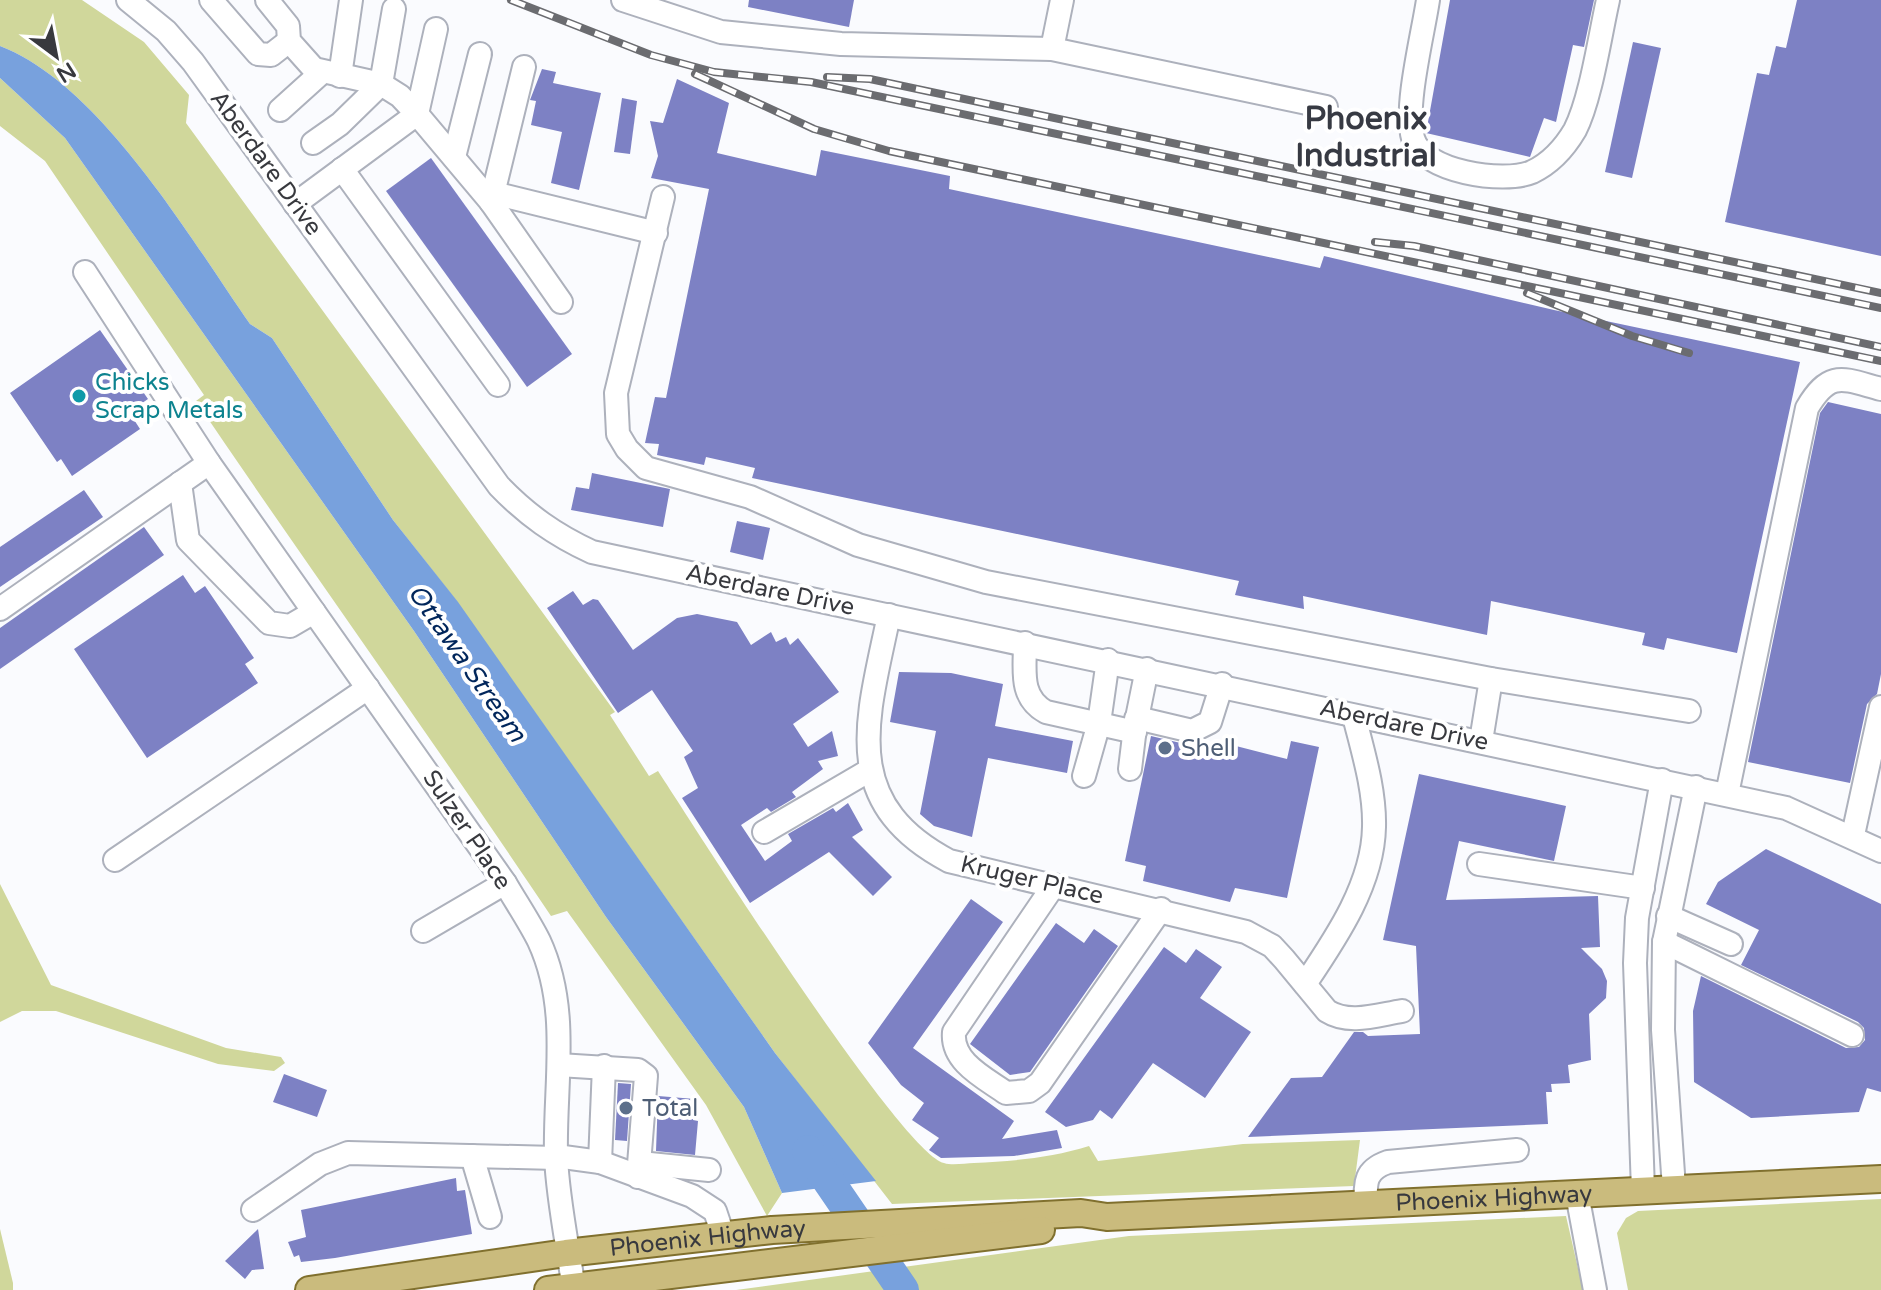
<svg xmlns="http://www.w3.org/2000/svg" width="1881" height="1290" font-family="'Varela Round',sans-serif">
	<rect width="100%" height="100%" fill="#fafbfe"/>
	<g fill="#d0d79b">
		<path d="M0,0H82L144,42L189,95L186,123L615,712L610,715L649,776L658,771C694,826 901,1153 944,1163C953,1166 965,1163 974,1163C1014,1161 1051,1158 1089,1146L1098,1161L1243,1144L1360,1140L1354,1186L892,1204L775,1053L455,599L393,520L272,338L250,324C190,238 100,84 0,46Z"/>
		<path d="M0,78L65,138L414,631L606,917L744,1107L782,1193L767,1216L706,1105L567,911L551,916C435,743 313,574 196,401L204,395L45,161L0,126Z"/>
		<path d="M0,884L51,985L226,1048L281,1057L285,1063L274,1071L218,1064L56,1011H22L0,1022Z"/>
		<path d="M1881,1199V1290H1628L1617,1233L1626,1218L1638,1211Z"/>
		<path d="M1566,1216L1583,1290H736L1129,1236Z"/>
		<path d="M0,1229L13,1283V1290H0Z"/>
	</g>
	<path fill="#78a1dd" d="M0,46C100,84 190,238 250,324L272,338L393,520L458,602L775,1053L876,1181L782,1193L744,1107L606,917L414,631L65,138L0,78Z"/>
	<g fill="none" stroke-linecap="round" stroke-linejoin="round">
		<path stroke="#78a1dd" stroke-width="32" d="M808,1151L903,1290"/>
	</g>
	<g fill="#7d81c4">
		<path d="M749,0H854L849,27L748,7Z"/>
		<path d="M1450,0H1594L1584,47L1573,45L1556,122L1544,118L1530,157L1426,133Z"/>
		<path d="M1797,0H1881V256L1725,222L1757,73L1769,75L1776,46L1786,48Z"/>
		<path d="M1633,42L1661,48L1632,178L1605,172Z"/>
		<path d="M542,69L556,72L553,83L601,93L579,190L551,183L562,132L531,125L536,101L530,100Z"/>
		<path d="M677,79L729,103L717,153L816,176L821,150L950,176L949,189L1320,268L1324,256L1554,310L1800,362L1737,653L1667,638L1664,650L1642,645L1645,633L1491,601L1487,635L1303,596L1304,609L1235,595L1239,581L752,478L755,468L706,457L704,465L657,455L659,444L645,443L655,397L666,398L709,189L651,178L658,156L650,121L663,123Z"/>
		<path d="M622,98L637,101L630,154L614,152Z"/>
		<path d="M431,158L572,354L527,387L386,191Z"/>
		<path d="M100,330L148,399L129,412L140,429L72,476L61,459L57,462L10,393Z"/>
		<path d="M1828,402L1881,414V674L1877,694L1867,704L1850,783L1748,762L1820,413Z"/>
		<path d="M592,473L670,489L663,527L571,510L576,487L589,489Z"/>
		<path d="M84,490L103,517L0,587V547Z"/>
		<path d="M737,521L770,528L763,560L730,552Z"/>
		<path d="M144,527L164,555L0,669V628Z"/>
		<path d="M183,575L195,593L205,586L254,658L245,664L258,683L147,758L74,649Z"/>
		<path d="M573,591L583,605L593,599L598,600L633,650L677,618L697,614L737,622L751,645L771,632L776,642L786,637L790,645L798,638L839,692L793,724L808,747L832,731L838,756L818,761L823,769L792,792L796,797L771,812L767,808L741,825L765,861L792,841L788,834L833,808L836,812L848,803L863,830L852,837L892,877L873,896L829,852L750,903L682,798L698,788L684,757L693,751L652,690L618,713L547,608Z"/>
		<path d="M899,672L951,673L1003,684L995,726L1073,741L1067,773L988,758L972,837L934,826L920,814L936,731L890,722Z"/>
		<path d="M1151,736L1189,745L1200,743L1235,750L1236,746L1287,759L1291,741L1319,747L1287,898L1235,888L1230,902L1143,881L1146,866L1125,861Z"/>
		<path d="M1419,774L1566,806L1554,861L1459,841L1446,900L1598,896L1600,947L1581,948L1602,969L1607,981L1606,998L1589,1014L1591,1060L1568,1065L1570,1083L1551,1084L1552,1092H1546L1548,1124L1248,1137L1291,1078L1322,1077L1354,1032H1363L1368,1036L1420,1034L1416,946L1383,940Z"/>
		<path d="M1766,849L1881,904V1092L1867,1088L1859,1112L1751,1118L1694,1082L1693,1011L1701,976L1846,1048L1859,1047L1865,1040L1864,1028L1858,1022L1741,965L1759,930L1706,904L1718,882Z"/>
		<path d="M971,899L1003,922L913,1048L1014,1121L1002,1139L1057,1130L1062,1148L1014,1156L941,1158L929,1150L939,1138L912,1120L924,1103L901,1085L868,1043Z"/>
		<path d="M1056,923L1084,943L1094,929L1118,946L1030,1072L1010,1075L970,1044Z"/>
		<path d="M1164,947L1186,963L1196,949L1222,967L1200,998L1251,1032L1205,1098L1153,1063L1112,1119L1100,1110L1093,1120L1066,1127L1045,1112Z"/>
		<path d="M284,1074L327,1090L317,1117L273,1102Z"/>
		<path d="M618,1083L631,1084L627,1141L615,1140Z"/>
		<path d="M658,1096L695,1099L693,1120L698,1121L695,1155L656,1151Z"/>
		<path d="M456,1178L457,1191L465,1190L472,1234L335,1258L301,1262L299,1255L294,1257L288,1242L306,1237L301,1210Z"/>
		<path d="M258,1229L264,1269L252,1270L245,1279L225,1261Z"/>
	</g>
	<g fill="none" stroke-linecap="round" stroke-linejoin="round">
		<g stroke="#adb1bc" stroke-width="26">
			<g id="minor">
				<path d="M128,0L166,31L193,62L499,486C527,515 555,535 592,552L1786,808L1881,851"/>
				<path d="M211,0L258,54L271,55L289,41"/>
				<path d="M267,0L288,26L289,41L314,69L381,84L400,96L417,114L436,29"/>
				<path d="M623,0L721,32L841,44L1052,49L1326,107"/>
				<path d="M1428,0C1423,34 1404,108 1413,138C1422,172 1504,184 1532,172C1551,163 1565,147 1575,130C1591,99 1600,35 1608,0"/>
				<path d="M1052,49L1062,0"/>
				<path d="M340,76L351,0"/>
				<path d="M280,110L321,73"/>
				<path d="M313,143L340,124L381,84L394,9"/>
				<path d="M454,157L480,54"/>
				<path d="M342,169L498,385"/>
				<path d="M493,193L656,233"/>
				<path d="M663,197L616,393L618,434L627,449L646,468L750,497L858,545L986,582L1491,679L1689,711"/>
				<path d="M491,202L524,67"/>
				<path d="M295,204L417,114L491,202L561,302"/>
				<path d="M85,272L209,463L505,883C516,902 529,921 539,941C571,1010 554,1084 556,1157C558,1202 568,1246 574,1290"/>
				<path d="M180,483L188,540L269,623L290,626L314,612"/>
				<path d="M0,609L209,463"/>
				<path d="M889,615C868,717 837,802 949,861L1246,932L1272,946L1284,959L1327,1011C1349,1025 1377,1015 1402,1011"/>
				<path d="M1025,643C1025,670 1019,697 1046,712L1135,732"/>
				<path d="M1147,669L1137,718L1192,731L1210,722L1222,684"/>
				<path d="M1481,741L1491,679"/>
				<path d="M1130,769L1136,719"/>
				<path d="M1084,776L1099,723L1108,660"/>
				<path d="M1727,794L1807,408C1830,369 1843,379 1881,389"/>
				<path d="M764,832L870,770"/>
				<path d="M1853,835L1881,707"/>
				<path d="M115,860L368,688"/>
				<path d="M1479,864L1643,888"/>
				<path d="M1054,885L954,1032C951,1062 985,1078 1006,1093L1029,1091L1040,1083L1161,909"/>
				<path d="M1668,916L1731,944"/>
				<path d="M423,931L505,883"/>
				<path d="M1664,942L1852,1035"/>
				<path d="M1305,984C1336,938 1373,884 1374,827C1375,790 1363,752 1354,716"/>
				<path d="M559,1065L638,1070L646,1076L638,1177"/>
				<path d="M472,1156L490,1217"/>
				<path d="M556,1156L600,1162L692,1196L715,1211L723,1235"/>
				<path d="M600,1162L604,1066"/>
				<path d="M640,1163L709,1170"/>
				<path d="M1674,1188L1663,1030L1664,942L1696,787"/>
				<path d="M1643,1190L1635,963L1637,918L1662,780"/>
				<path d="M1577,1194L1595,1290"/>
				<path d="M1366,1204C1365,1182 1365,1170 1388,1162L1517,1150"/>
				<path d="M253,1210L320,1164L348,1153L556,1158"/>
			</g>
		</g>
		<g stroke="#80702e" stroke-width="30">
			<g id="major">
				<path id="s1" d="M309,1290L566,1253L772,1230L1081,1213L1107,1217L1881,1179"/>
				<path d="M548,1290L1041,1230"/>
			</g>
		</g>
		<use href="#minor" stroke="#fff" stroke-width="22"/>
		<use href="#major" stroke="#cabb7d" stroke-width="26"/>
		<g stroke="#6b6c70" stroke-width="8">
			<g id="rail">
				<path d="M511,0L651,55L714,72L811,82L1881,308"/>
				<path d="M695,74L814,129L889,151L1881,361"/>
				<path d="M827,77L870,79L1881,293"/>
				<path d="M1375,242L1414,246L1881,347"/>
				<path d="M1527,293L1632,336L1689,353"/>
			</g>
		</g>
		<use href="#rail" stroke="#fff" stroke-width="5" stroke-dasharray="15" stroke-linecap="butt"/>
	</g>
	<circle fill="#0f9aa8" stroke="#fff" stroke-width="3" cx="79" cy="396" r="8"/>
	<g fill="#5c6f8a" stroke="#fff" stroke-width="3">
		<circle cx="1165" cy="748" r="8"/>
		<circle cx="626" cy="1108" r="8"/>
	</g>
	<g text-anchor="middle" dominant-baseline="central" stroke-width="8" stroke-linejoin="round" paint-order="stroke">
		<g font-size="24" fill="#38393e" stroke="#fff">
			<text transform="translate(266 163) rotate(54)">Aberdare Drive</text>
			<text transform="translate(770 590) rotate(12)">Aberdare Drive</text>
			<text transform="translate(1404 725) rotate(12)">Aberdare Drive</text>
			<text transform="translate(467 830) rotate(56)">Sulzer Place</text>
			<text transform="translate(1032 880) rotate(13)">Kruger Place</text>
			<text stroke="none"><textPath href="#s1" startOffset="1190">Phoenix Highway</textPath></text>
			<text stroke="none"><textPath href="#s1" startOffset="402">Phoenix Highway</textPath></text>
		</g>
		<g font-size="24" fill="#0d838f" stroke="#fff" text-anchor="start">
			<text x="95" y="382">Chicks<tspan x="95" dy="28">Scrap Metals</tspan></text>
		</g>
		<g font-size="24" fill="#4e5e75" stroke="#fff" text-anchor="start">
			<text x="1181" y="748">Shell</text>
			<text x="642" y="1108">Total</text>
		</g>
		<g font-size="26" font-style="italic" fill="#01265b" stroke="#fff">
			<text transform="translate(467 663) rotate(55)">Ottawa Stream</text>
		</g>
		<g font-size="32" font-weight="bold" fill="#373a43" stroke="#fff">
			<text x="1366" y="119">Phoenix<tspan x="1366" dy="37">Industrial</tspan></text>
		</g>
	</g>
	<g transform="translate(56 56) rotate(148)" stroke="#ffffff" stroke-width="6" paint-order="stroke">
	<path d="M0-6L14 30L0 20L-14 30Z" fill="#38393e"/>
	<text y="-12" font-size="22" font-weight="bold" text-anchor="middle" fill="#38393e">N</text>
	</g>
</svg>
